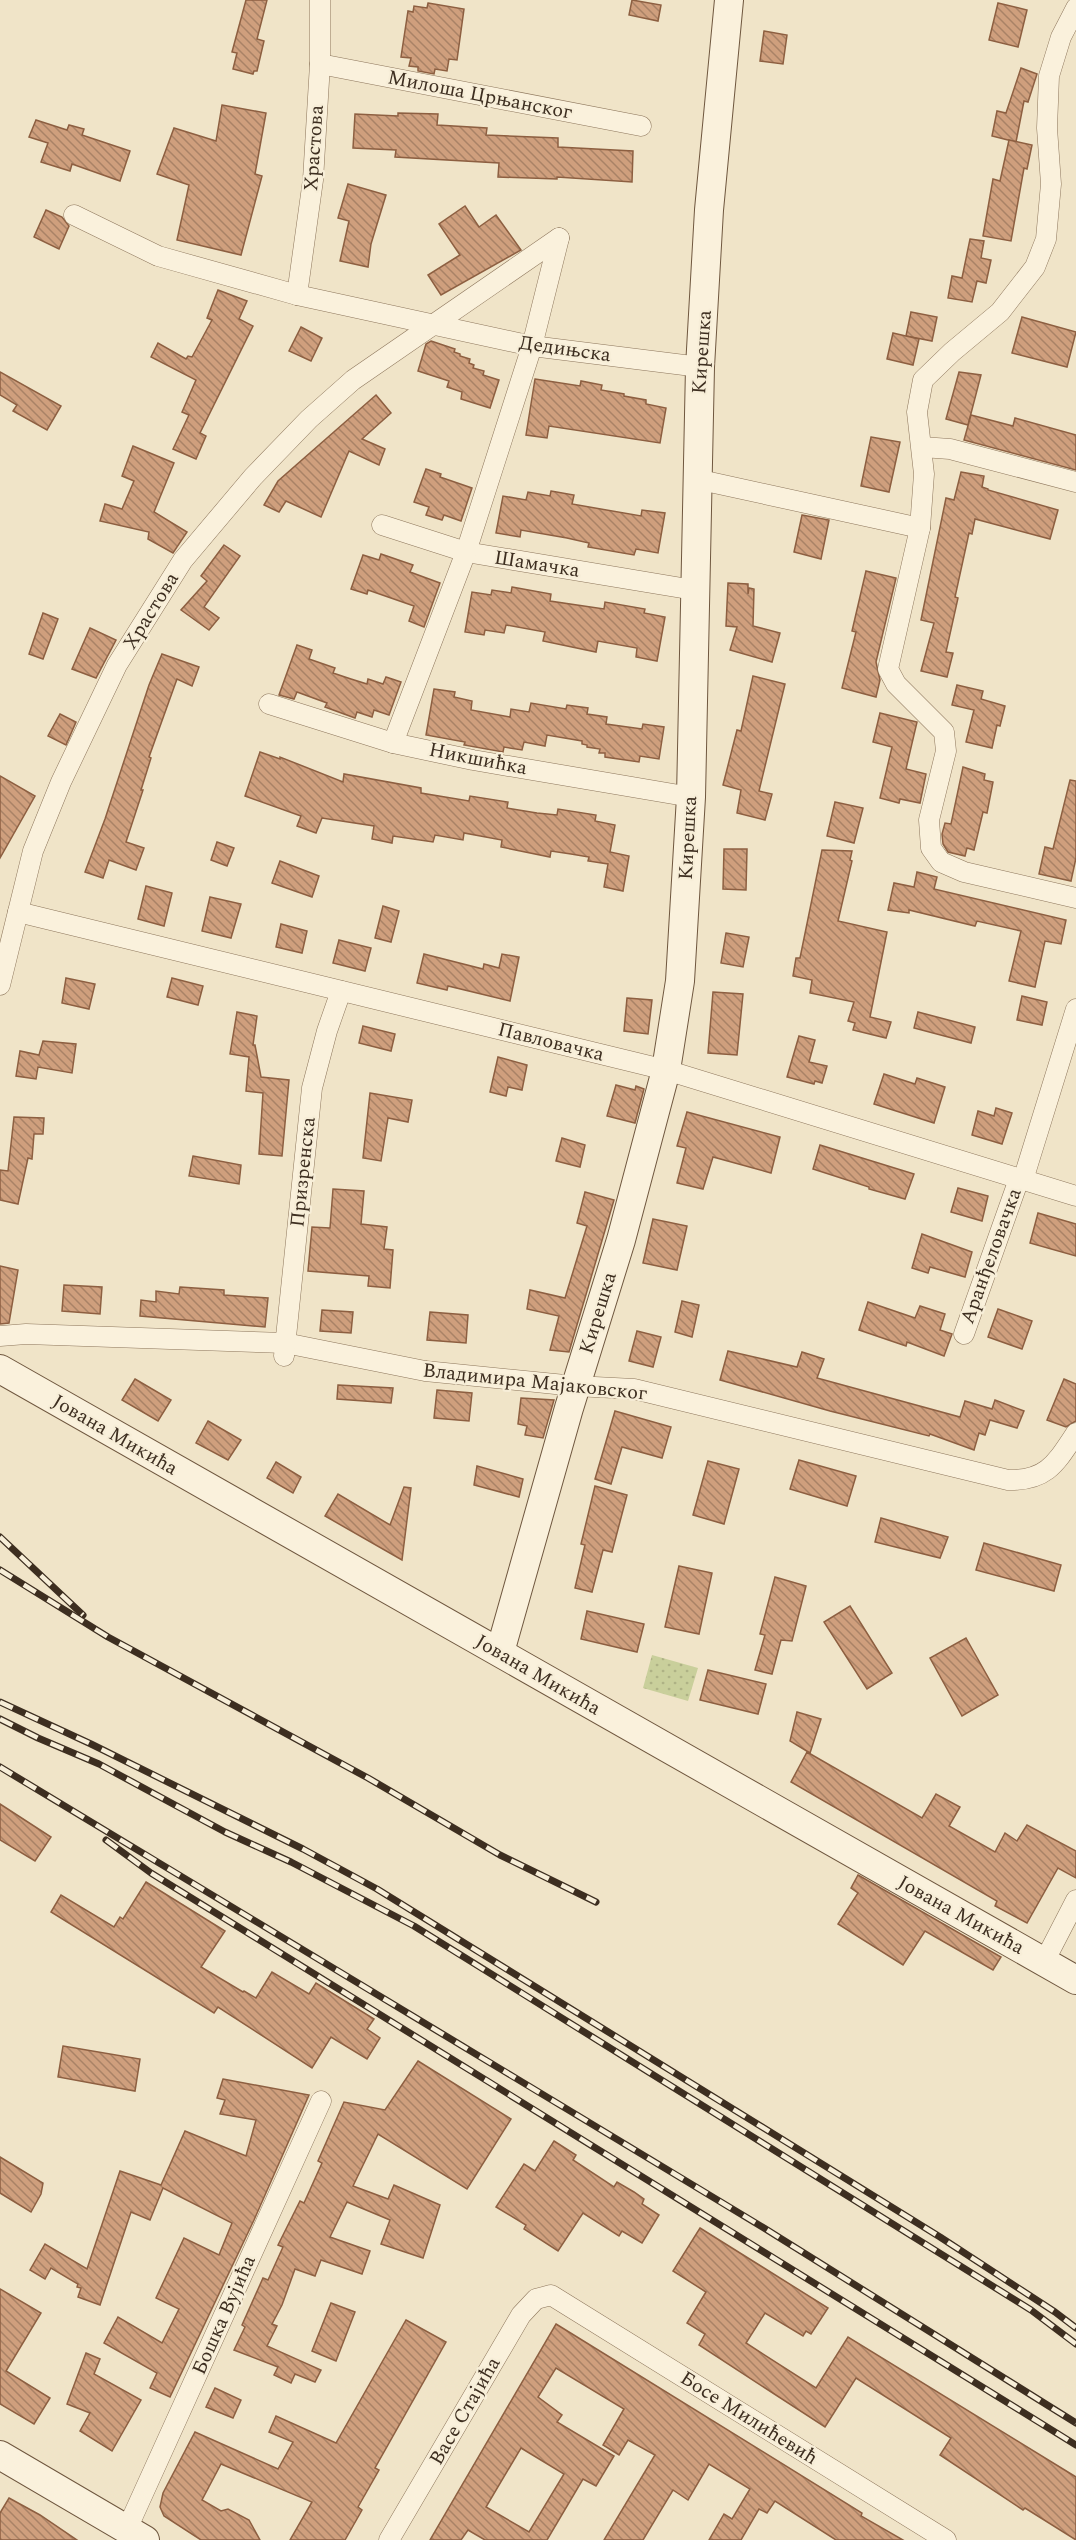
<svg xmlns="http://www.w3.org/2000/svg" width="1076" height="2540" font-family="Spectral,serif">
	<defs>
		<pattern id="park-dots" width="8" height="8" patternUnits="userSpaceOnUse" patternTransform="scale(1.5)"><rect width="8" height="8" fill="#c9cf9b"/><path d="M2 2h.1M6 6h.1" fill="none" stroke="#aeb285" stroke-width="1.8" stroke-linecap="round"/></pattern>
		<pattern id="building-back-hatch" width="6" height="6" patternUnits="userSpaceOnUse" patternTransform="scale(1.5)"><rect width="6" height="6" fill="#cf9f7d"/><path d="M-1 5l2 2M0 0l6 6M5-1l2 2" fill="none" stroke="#a98266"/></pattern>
	</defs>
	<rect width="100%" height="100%" fill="#f0e4c8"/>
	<path fill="url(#park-dots)" d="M652,1655L698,1668L688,1701L643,1688Z"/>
	<g fill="url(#building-back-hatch)" stroke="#8d5f41" stroke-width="1.5" fill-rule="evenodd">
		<path d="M246,0H267L257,39L264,41L257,71H254L253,74L233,69L237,53L232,52Z"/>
		<path d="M632,0L661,5L658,21L629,15Z"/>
		<path d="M428,3L464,9L457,60L449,59L447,71L435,69L434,74L418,71V67L409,66L411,58L401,57L408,11L413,12L414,6L427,8Z"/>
		<path d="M998,3L1027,10L1018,47L989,40Z"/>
		<path d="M764,31L787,35L783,64L760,61Z"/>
		<path d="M1021,68L1037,74L1028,102L1024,101L1016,142L992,136L997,111L1006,113Z"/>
		<path d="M222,105L266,113L255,174L262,176L241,255L177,240L189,185L157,174L174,128L216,141Z"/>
		<path d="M398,113L438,114L437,125L487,128L486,135L558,138V147L633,151L632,182L557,177V179L498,177L499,163L395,157L396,150L353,148L355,114L398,116Z"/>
		<path d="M36,120L67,130L69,125L84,129L82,135L130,151L120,181L72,164L70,171L41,162L48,143L29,137Z"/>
		<path d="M1009,140L1032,145L1027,169L1024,168L1011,241L983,236L993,179L1000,181Z"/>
		<path d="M348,184L386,195L371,244L368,267L340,261L349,221L338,218Z"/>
		<path d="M465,206L479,227L496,215L521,250L441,295L428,275L460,255L439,224Z"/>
		<path d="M46,210L62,217L69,226L59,249L34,237Z"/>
		<path d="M970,239L984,241L981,258L991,260L986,283L977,281L972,302L948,298L952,276L962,278Z"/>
		<path d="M218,290L247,301L239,319L253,326L200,433L206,436L196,459L173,449L189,415L182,412L196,380L151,357L158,343L186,359L188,356L192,357L212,320L207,318Z"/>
		<path d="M911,312L937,317L932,341L906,336Z"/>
		<path d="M1022,317L1076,332L1067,367L1012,353Z"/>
		<path d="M301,327L322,338L311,361L289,351Z"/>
		<path d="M893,333L919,339L913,365L887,359Z"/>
		<path d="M431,341L455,349L454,352L460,354V356L470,359L469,363L474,365L473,368L484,371L483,375L499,380L490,408L461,399L462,392L447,387L449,381L418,371L426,344Z"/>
		<path d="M0,372L61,406L47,430L13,411L17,405L0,395Z"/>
		<path d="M959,372L981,375L968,425L946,419Z"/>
		<path d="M535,379L580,386L581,381L602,385L601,390L624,394V396L646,400V404L666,408L660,443L549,426L547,438L526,435Z"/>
		<path d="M376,395L391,413L362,439L385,449L379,465L349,451L321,517L286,501L279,512L264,505L278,481Z"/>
		<path d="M971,415L1013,426L1015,418L1076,435V470L964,440Z"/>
		<path d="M871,437L900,442L889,492L861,486Z"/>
		<path d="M133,446L174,463L154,512L187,532L173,553L148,539L149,532L100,521L105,504L122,509L134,481L122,476Z"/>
		<path d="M426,469L441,474L440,477L472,488L461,521L444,515L442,520L426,515L429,507L414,502Z"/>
		<path d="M961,472L984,476L982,487L988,489V490L1058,510L1050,539L975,519L972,534L969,533L955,597L958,598L946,652L953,653L947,677L921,671L934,623L921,620L946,498L954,500Z"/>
		<path d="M551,491L574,495L572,504L641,516L642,510L665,513L658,553L636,549L634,555L588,547L589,543L567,538L521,530L520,537L496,533L503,496L526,500L528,492L550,496Z"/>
		<path d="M802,515L829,520L821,559L794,552Z"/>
		<path d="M224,545L240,556L204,607L219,618L209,630L181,610L207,581L201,576Z"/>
		<path d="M381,554L413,565L410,572L440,583L424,627L409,621L414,606L368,590L367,594L351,589L363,555L379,560Z"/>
		<path d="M866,571L896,578L876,662L880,680L876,697L842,688L856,632L852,631Z"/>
		<path d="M728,583L748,584V594L749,588L754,589L753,626L780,633L772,662L730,650L737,627L726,626Z"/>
		<path d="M512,587L551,594L550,601L604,609L605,602L645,609L644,613L665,617L657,661L636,657L637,648L598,641L596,652L543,641L545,632L506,625L504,633L485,630L484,635L465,632L472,592L491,595L492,590L511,593Z"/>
		<path d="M43,613L58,619L43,659L29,654Z"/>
		<path d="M90,628L116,640L96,678L72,669Z"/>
		<path d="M297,645L312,650L309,659L335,668L333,673L351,679L367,684L368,679L383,684L386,677L401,682L389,715L374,710L372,717L357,712L355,718L325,707L327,703L297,692L294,699L279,695Z"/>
		<path d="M162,654L199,667L192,686L177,679L149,757L151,758L141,790H143L126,842L144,848L136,870L109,860L103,878L85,872L105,819L149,685Z"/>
		<path d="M753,676L785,684L759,791L772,794L765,820L737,813L741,790L723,785L737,730L741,731Z"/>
		<path d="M957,685L983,691L981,699L1005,706L1000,726L997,725L992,748L966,742L974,710L952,705Z"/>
		<path d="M434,689L455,692L454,697L472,701L471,710L510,717L511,709L529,712L531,703L566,709L567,705L588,708L587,714L607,717L606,724L642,729L643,724L664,727L659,759L640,756L639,762L605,757V753H599L600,749L587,747V745L582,744V741L547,735L545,746L524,742L522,750L504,747L503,752L464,745L465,742L426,735Z"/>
		<path d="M880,713L917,722L906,769L926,774L920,803L900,799L899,803L880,798L892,747L873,742Z"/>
		<path d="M60,714L76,722L66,745L48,736Z"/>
		<path d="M260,752L280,759V757L343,782L344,774L421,788V793L469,801L470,796L508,802L507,808L537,813L557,815L558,809L596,815L595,821L615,825L610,852L629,856L623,891L604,887L608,864L588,861L589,857L571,854L551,851L550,857L501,847L502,840L464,833L463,840L435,835L433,842L393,836L392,843L372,839L374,826L322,818L316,833L297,826L301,816L245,796Z"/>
		<path d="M963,767L985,774L984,780L993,782L987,813L983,812L974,850L967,848L965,856L948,852L943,844L942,834L945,823L951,824Z"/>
		<path d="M0,776L35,796L0,858Z"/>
		<path d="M1070,780L1076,781V858L1071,881L1039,874L1045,847L1053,849Z"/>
		<path d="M835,802L863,808L854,843L827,836Z"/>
		<path d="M217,842L234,848L227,866L211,860Z"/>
		<path d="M724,849H747L746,890L723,889Z"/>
		<path d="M822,850L852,851L850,860L852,861L838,921L887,932L870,1017L891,1022L886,1038L853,1030L855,1023L848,1021L854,1002L810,993L812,980L793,976L796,958H800Z"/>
		<path d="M280,861L319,876L312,897L272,883Z"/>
		<path d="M917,872L937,877L934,889L1066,920L1061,944L1045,941L1035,987L1009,981L1021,931L977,921L975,926L909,910V913L888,910L894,883L914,887Z"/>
		<path d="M146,886L172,893L164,926L138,919Z"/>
		<path d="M210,897L241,904L231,938L202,931Z"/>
		<path d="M383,906L399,911L391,942L375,938Z"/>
		<path d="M281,924L307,931L302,953L276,947Z"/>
		<path d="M726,933L749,937L743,967L721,963Z"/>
		<path d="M339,940L371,948L365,971L333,963Z"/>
		<path d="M424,954L483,969L484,964L499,968L502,954L519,957L510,1001L448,986L447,990L417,983Z"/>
		<path d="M66,978L95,984L89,1009L62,1003Z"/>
		<path d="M172,978L203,986L198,1005L167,997Z"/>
		<path d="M713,992L743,994L737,1055L708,1053Z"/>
		<path d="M1022,996L1047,1002L1042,1025L1017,1020Z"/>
		<path d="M627,998L652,1000L648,1034L624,1031Z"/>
		<path d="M237,1012L257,1016L253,1045H255L261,1077L289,1080L282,1156L259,1154L263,1093L246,1091L249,1057L230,1054Z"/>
		<path d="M918,1012L975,1027L971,1043L914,1028Z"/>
		<path d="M363,1026L395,1034L391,1051L359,1043Z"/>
		<path d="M799,1036L815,1040L809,1062L827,1066L822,1083L815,1081L814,1084L787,1077Z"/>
		<path d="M43,1041L76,1044L72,1073L38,1067L36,1079L16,1076L20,1051L39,1055Z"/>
		<path d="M498,1057L527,1065L522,1090L508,1087L506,1096L490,1092Z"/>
		<path d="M884,1074L915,1084L917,1078L945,1087L934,1123L874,1104Z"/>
		<path d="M616,1085L635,1090L636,1086L644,1089L635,1123L607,1116Z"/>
		<path d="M370,1093L412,1100L408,1122L388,1118L381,1161L363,1158Z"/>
		<path d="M996,1108L1012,1113L1002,1144L972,1135L978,1111L994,1116Z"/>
		<path d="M687,1112L780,1137L771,1173L713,1157L703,1189L677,1183L686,1148L677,1146Z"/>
		<path d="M14,1117L44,1118L43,1134H34L32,1159L28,1158L18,1204L0,1200V1170L8,1171Z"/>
		<path d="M562,1138L585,1145L580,1167L556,1161Z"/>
		<path d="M820,1145L914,1174L905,1199L869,1189V1187L813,1169Z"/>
		<path d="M193,1156L241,1165L239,1184L189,1176Z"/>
		<path d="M958,1188L988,1196L982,1221L951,1212Z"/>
		<path d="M333,1189L364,1191L361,1224L387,1227L384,1249L393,1250L390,1288L368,1286L369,1276L308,1271L312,1227L330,1228Z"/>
		<path d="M585,1192L614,1200L569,1352L550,1350L559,1316L527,1309L530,1290L565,1298L587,1226L577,1223Z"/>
		<path d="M1038,1213L1076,1224V1256L1030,1243Z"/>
		<path d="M653,1219L687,1226L677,1270L643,1263Z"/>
		<path d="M922,1234L972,1252L965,1277L930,1267L928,1273L912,1268Z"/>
		<path d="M0,1266L18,1270L9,1323L0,1324Z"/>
		<path d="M64,1285L102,1287L100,1314L62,1311Z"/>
		<path d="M180,1287L224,1290V1295L268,1298L265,1327L140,1316L141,1300L156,1302V1291L179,1294Z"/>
		<path d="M682,1301L699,1305L692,1337L675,1332Z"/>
		<path d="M868,1302L915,1318L920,1306L945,1314L940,1330L952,1334L944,1356L907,1342L906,1346L859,1330Z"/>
		<path d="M998,1309L1032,1321L1022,1349L988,1337Z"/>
		<path d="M322,1310L353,1312L351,1333L320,1331Z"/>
		<path d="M430,1312L468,1315L466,1343L427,1340Z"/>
		<path d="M637,1331L661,1337L653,1367L629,1361Z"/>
		<path d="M728,1351L797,1367L802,1352L824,1359L817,1378L960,1417L965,1401L992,1409L995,1400L1024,1411L1017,1428L990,1420L985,1435L979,1433L974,1450L930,1434L929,1436L830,1411L720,1380Z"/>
		<path d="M135,1379L171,1400L158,1421L122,1400Z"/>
		<path d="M1064,1379L1076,1384V1421L1066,1427L1047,1420Z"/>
		<path d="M338,1385L393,1388L391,1403L337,1399Z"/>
		<path d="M437,1390L472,1393L469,1421L434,1418Z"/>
		<path d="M521,1398L554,1400L543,1438L525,1435L527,1426L518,1424Z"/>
		<path d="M615,1411L671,1427L662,1458L622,1447L611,1484L595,1479Z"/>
		<path d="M208,1421L241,1440L228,1460L196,1443Z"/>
		<path d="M799,1460L856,1476L847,1506L790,1489Z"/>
		<path d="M708,1461L739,1469L724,1524L693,1515Z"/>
		<path d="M276,1462L301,1477L293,1493L267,1478Z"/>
		<path d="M477,1466L523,1479L519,1497L474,1485Z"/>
		<path d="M595,1486L627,1495L612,1552L603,1550L592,1592L575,1588L585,1545L581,1544Z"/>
		<path d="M404,1487L411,1488L402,1560L325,1516L338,1494L390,1525Z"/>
		<path d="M881,1518L948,1537L940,1558L875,1542Z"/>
		<path d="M984,1543L1061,1565L1054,1591L976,1570Z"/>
		<path d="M679,1566L712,1573L699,1634L665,1627Z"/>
		<path d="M775,1577L806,1586L792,1641L781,1640L772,1674L755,1670L765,1635L760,1634Z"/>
		<path d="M850,1606L892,1673L867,1689L824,1622Z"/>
		<path d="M587,1611L644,1624L637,1652L581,1639Z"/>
		<path d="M966,1638L998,1695L962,1716L930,1658Z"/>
		<path d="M708,1670L766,1684L758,1714L700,1700Z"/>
		<path d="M797,1712L821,1719L810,1753L790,1741Z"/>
		<path d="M807,1752L922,1818L936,1794L960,1807L949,1826L995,1852L1005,1833L1017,1841L1027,1825L1076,1851V1878L1058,1868L1027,1923L995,1906L997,1901L791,1782Z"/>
		<path d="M0,1804L51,1837L35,1861L0,1840Z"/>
		<path d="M858,1875L1001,1957L993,1970L925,1931L903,1965L838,1924L858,1893L851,1888Z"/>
		<path d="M146,1882L225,1931L201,1967L243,1992L244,1991L256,1998L272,1972L309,1994L316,1983L374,2019L367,2029L380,2038L367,2059L331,2037L312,2068L218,2007L214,2013L51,1912L61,1895L114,1927L120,1917L123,1919Z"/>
		<path d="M63,2046L140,2059L135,2091L58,2077Z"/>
		<path d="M418,2061L511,2119L467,2189L378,2134L353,2186L388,2199L394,2185L440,2205L423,2258L381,2244L390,2220L347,2202L330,2237L370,2251L362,2274L321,2260L315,2276L295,2269L282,2305L272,2324L277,2326L267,2346L321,2370L315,2382L295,2374L291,2383L274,2375L278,2367L234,2350L245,2327L242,2325L263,2278L268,2280L283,2247L278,2245L300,2201L304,2203L322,2163L318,2161L344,2102L385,2110Z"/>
		<path d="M223,2079L309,2095L254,2220L170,2397L150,2388L157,2373L104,2343L118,2317L162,2343L179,2309L156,2298L184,2238L219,2255L232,2223L163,2188L150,2220L131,2212L100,2305L78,2297L81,2288L77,2287L78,2284L51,2268L45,2279L30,2270L45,2244L87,2269L120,2171L161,2185L185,2131L246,2156L256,2120L220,2114L225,2100L217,2098Z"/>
		<path d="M554,2141L576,2155L573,2160L614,2187L617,2182L634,2192L644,2199L642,2204L659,2215L642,2243L622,2231L619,2236L583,2213L558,2251L524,2229L526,2225L496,2207L524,2164L535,2171Z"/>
		<path d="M0,2157L43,2183L41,2194L31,2212L0,2193Z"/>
		<path d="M700,2228L828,2308L811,2334L806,2331L803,2336L765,2313L746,2343L816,2388L848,2337L1076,2477V2540L1025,2508L1023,2510L940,2455L951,2438L856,2378L825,2427L699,2345L705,2334L687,2323L706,2292L673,2271Z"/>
		<path d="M0,2289L41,2313L6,2371L50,2398L34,2424L0,2404Z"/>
		<path d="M331,2303L355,2312L336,2361L312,2351Z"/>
		<path d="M406,2320L446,2342L375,2468L379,2470L358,2507L362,2510L345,2540H290L312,2502L221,2464L202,2500L221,2511L228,2509L249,2520L260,2540H201L164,2516L160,2507L163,2493L195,2432L278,2469L293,2442L269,2432L276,2416L336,2443Z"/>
		<path d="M556,2324L862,2513L861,2516L903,2540H836L775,2501L767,2513L759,2509L741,2540H709L724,2514L732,2519L750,2489L709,2464L688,2500L673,2490L643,2540H604L655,2455L628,2440L619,2455L603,2445L624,2409L556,2368L538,2397L562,2415L557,2422L614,2456L596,2486L583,2479L547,2540H485L468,2530L461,2540H430ZM521,2448L564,2474L529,2532L486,2507Z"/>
		<path d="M86,2353L100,2359L94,2374L141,2400L112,2451L80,2431L90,2413L67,2404Z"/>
		<path d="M215,2388L241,2400L233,2418L206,2407Z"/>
		<path d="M9,2498L40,2515L77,2540H0V2513Z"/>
	</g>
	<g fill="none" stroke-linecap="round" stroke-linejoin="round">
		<g stroke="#8d765c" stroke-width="21">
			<g id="street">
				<path d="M1076,8L1061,37L1049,76L1047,128L1051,184L1046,239L1035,267L1000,312L952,352L923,380L917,412L924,474L920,528L888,669L896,684L944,732L946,751L929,820L931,848L941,862L964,872L1076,898"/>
				<path d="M320,64L641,126"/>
				<path d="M74,215L158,256L297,295L532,346L700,367"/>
				<path d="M297,295L313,180L320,64V0"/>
				<path d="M922,447L950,449L1076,482"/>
				<path d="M696,479L920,528"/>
				<path d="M382,525L466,552L694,590"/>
				<path d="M269,704L393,743L473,760L691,797"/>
				<path d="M393,743L466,552L532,346L559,238"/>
				<path d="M18,912L666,1070L1076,1196"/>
				<path d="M0,985L33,851L61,782L117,665L183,560L253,477L309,419L353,380L559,238"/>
				<path d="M1023,1180L1076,1009"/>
				<path d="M964,1334L1019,1179"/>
				<path d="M0,1336L26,1334L285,1343L425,1371L575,1386L634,1389L1008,1480C1047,1481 1056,1463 1076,1433"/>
				<path d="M284,1356L312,1088L327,1031L341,991"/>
				<path d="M1044,1962L1076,1900"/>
				<path d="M127,2529L321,2101"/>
				<path d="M389,2540L521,2315L536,2299L551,2295L946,2540"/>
			</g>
		</g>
		<g stroke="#6f573f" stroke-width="30">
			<g id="secondary">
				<path d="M0,1369L1076,1980"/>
				<path d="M500,1652L569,1408L621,1240L666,1070L680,981L691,797L700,367L709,210L729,0"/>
				<path d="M0,2455L145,2540"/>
			</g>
		</g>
		<use href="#street" stroke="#faf1dc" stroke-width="20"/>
		<use href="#secondary" stroke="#faf1dc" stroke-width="28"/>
		<g stroke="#3d2e20" stroke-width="7">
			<g id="rail">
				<path d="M0,1537L83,1615"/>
				<path d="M0,1570L108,1637L368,1778L500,1855L596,1902"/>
				<path d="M0,1702L91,1744L303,1849L377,1889L940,2237L1055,2312L1076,2328"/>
				<path d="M0,1719L38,1738L99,1764L225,1832L291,1862L414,1926L1031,2310L1076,2344"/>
				<path d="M0,1767L764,2228L1076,2423"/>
				<path d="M106,1840L151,1873L1076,2445"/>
			</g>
		</g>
		<use href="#rail" stroke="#f7eed8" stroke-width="4.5" stroke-dasharray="14" stroke-linecap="butt"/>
	</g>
	<g text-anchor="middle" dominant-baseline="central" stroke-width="4.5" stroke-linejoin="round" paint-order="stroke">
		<g font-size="20" fill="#3d2e20" stroke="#f7eed8">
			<text transform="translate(480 95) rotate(11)">Милоша Црњанског</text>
			<text transform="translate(314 148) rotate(-86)">Храстова</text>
			<text transform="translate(565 349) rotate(8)">Дедињска</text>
			<text transform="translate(702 352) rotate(-86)">Кирешка</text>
			<text transform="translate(537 564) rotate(9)">Шамачка</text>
			<text transform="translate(151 611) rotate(-58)">Храстова</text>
			<text transform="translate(478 759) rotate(11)">Никшићка</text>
			<text transform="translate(688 838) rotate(-87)">Кирешка</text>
			<text transform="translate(551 1042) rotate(14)">Павловачка</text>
			<text transform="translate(303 1172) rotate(-84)">Призренска</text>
			<text transform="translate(991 1256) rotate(-70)">Аранђеловачка</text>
			<text transform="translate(598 1313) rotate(-73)">Кирешка</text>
			<text transform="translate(535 1382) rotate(6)">Владимира Мајаковског</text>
			<text transform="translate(115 1435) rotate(30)">Јована Микића</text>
			<text transform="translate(538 1675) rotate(30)">Јована Микића</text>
			<text transform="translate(961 1915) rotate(29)">Јована Микића</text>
			<text transform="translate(224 2315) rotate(-66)">Бошка Вујића</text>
			<text transform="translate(465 2411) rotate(-60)">Васе Стајића</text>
			<text transform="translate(749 2418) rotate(32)">Босе Милићевић</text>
		</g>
	</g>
</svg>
